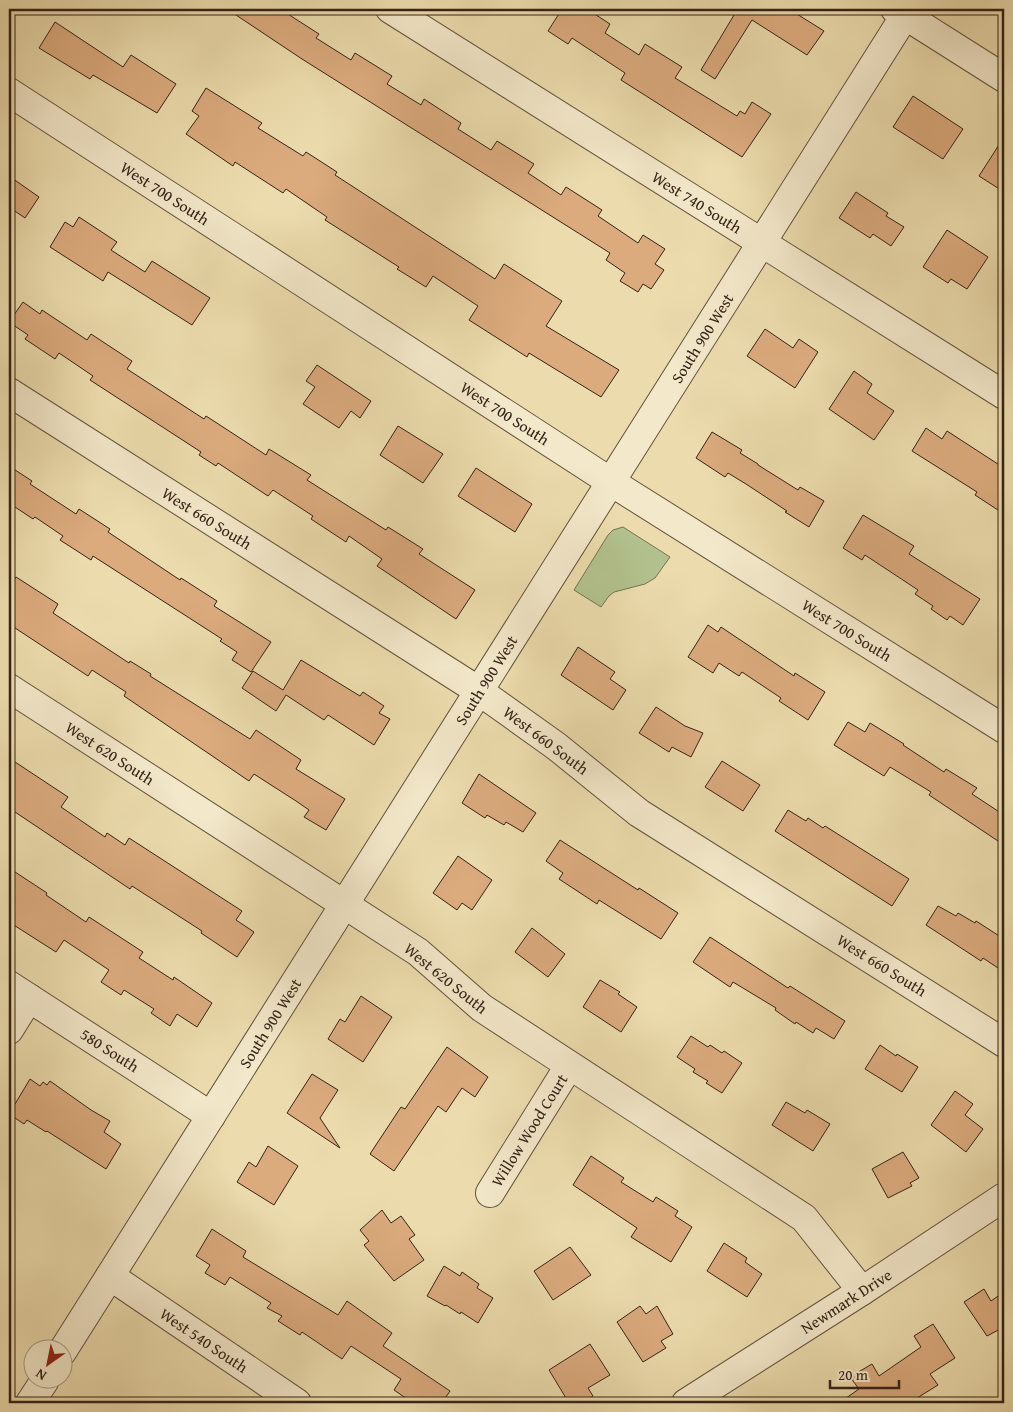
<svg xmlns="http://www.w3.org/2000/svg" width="1013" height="1412" font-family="'Gentium Book Plus',serif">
	<rect width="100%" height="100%" fill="#ecdcad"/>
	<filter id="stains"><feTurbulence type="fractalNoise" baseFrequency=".004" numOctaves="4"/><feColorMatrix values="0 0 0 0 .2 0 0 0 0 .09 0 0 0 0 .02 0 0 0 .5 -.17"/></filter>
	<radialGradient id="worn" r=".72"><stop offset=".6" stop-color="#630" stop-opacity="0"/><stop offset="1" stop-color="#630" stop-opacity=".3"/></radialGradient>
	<path fill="#b2c28e" stroke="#747252" d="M623,527L670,557L655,578L645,584L614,592L609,596L601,607L574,590L608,535L613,530Z"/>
	<g fill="#dbab7e" stroke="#352317">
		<path d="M227,9H280L319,34L316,38L351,60L355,53L392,76L387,84L421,105L424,99L461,123L458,129L491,150L497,141L534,164L528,173L561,195L566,187L602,210L598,216L638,243L643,235L665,249L655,264L664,270L651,289L643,284L638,292L620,281L625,273L606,260L610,253L302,59Z"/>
		<path d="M562,9H587L610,24L605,33L639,55L645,44L682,67L675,78L737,116L740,111L745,114L752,102L771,114L742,157L621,80L625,73L572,38L568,44L548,31Z"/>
		<path d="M735,9H789L824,31L807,55L752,20L715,79L701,70L737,10Z"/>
		<path d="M55,22L123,67L131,55L176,84L157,113L93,75L90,79L39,48Z"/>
		<path d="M206,88L262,123L258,128L303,156L306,152L337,172L335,175L495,279L504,264L562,301L546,326L619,370L601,397L529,353L527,357L469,320L478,306L433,276L426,287L397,269L399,267L325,220L327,217L286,189L283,193L235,162L233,166L186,134L199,116L192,111Z"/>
		<path d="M913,96L963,129L943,159L893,127Z"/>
		<path d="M1004,137V192L979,176Z"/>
		<path d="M9,176L39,197L25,218L9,207Z"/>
		<path d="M856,192L888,213L886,216L904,227L891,246L873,234L870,238L839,218Z"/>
		<path d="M79,217L117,242L111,250L145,272L152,261L210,298L192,325L108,272L103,281L50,247L65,222L73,227Z"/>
		<path d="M947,230L988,257L967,289L951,279L948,283L923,267Z"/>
		<path d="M23,302L40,314L42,310L87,340L91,334L132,361L127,369L204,419L206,416L266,455L269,449L311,475L307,480L386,530L388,527L423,549L419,554L475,590L456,619L377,566L382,559L349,536L346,542L311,519L313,516L273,490L268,496L218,463L216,466L199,455L201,452L90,380L93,376L59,353L55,359L25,339L28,335L9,322Z"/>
		<path d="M765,329L793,348L799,339L818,352L795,388L747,356Z"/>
		<path d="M317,365L371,401L360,418L351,411L339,428L303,404L315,387L306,381Z"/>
		<path d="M854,371L872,384L867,393L894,411L874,440L829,409Z"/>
		<path d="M398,426L443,454L423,483L380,455Z"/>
		<path d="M926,428L942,439L947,431L1004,468V514L975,495L977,492L912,451Z"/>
		<path d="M712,432L742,450L740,453L758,464V465L798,490L800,487L824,501L809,527L785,512L787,511L746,484L728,473L725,477L696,458Z"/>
		<path d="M9,466L32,481L30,484L76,514L79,509L110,529L108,532L180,580L181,578L217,601L214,606L271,642L251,672L232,660L237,652L220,641L222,639L93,556L91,560L60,540L63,536L35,517L33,519L9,503Z"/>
		<path d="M476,468L532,504L515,532L458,496Z"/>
		<path d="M863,515L914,546L909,554L980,599L963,625L950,616L947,620L931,609L933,606L915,594L918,590L865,555L862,560L843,548Z"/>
		<path d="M16,577L58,604L53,613L129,663L130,661L151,674L150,676L250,739L256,730L301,760L296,769L345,799L326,830L304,817L309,810L296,801L254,774L249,781L124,696L126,692L92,670L88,676L9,624V588Z"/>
		<path d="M708,625L718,632L721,627L794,676L795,673L825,692L808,720L779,701L781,698L742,672L739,676L719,663L713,673L688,657Z"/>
		<path d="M578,647L615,672L610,679L626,690L613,710L561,675Z"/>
		<path d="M301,660L360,696L363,692L384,706L379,713L390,719L374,745L328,715L324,720L286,695L276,711L242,688L253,671L283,690Z"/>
		<path d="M656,707L685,726L703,733L691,757L672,747L669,752L639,733Z"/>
		<path d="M848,722L865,732L870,723L904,744L903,745L944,772L946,769L977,788L972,794L1004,815V845L929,795L931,792L890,767L884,776L834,745Z"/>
		<path d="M9,758L68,797L61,807L105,837L107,833L125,845L129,838L242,911L236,920L254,932L237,957L201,933L202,931L132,886L130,889L9,808Z"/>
		<path d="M722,761L760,785L743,811L705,787Z"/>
		<path d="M479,774L536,813L523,832L506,822L504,825L487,815L485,818L462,803Z"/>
		<path d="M788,810L806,821L808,818L823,828L825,826L909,879L892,906L775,831Z"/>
		<path d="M560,840L638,890L639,888L678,913L661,939L599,900L597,904L559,879L563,873L546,861Z"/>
		<path d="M458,856L492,880L472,910L462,903L457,910L433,893Z"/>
		<path d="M9,868L47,893L46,895L86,922L89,917L143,952L139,958L173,980L174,977L212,1003L197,1027L177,1014L170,1026L151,1013L154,1009L124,990L121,995L101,982L109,970L64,940L56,952L9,922Z"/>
		<path d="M938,906L956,916L958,913L975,923L976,921L1004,939V972L983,958L981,961L926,925Z"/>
		<path d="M532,928L565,954L548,977L515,952Z"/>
		<path d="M710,937L788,988L790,986L845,1021L834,1039L816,1028L813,1033L796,1022L795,1024L775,1010L776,1008L733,982L730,987L693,962Z"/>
		<path d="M600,980L620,992L618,994L637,1007L621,1032L583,1007Z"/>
		<path d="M361,996L392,1017L363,1062L328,1039L340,1019L345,1022Z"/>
		<path d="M691,1036L708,1047L710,1045L722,1053L724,1051L742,1063L722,1093L706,1083L708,1081L693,1072L695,1069L677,1057Z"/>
		<path d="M880,1045L896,1056L897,1054L918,1067L902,1092L865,1069Z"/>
		<path d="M447,1047L488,1077L475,1097L462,1088L446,1112L438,1106L394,1171L370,1154L401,1107L405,1109Z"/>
		<path d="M312,1074L338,1090L320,1118L340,1148L287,1113Z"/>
		<path d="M30,1079L40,1086L43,1082L47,1085L50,1081L91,1110L110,1121L104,1132L121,1144L106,1169L47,1131L46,1132L27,1120L24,1124L9,1114Z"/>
		<path d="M955,1091L973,1104L965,1115L983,1129L966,1152L931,1125Z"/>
		<path d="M786,1102L805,1113L807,1110L830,1124L813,1151L772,1125Z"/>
		<path d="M268,1146L298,1166L274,1205L237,1182L249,1162L256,1167Z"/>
		<path d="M903,1152L919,1178L910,1183L912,1186L888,1198L872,1169Z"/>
		<path d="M591,1156L624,1178L621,1182L653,1202L656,1197L678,1211L675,1216L692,1227L671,1262L631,1237L637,1228L573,1185Z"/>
		<path d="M382,1210L391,1223L401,1216L415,1235L409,1239L424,1260L394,1281L364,1245L369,1241L360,1230Z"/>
		<path d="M212,1229L246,1251L243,1257L338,1315L347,1301L392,1333L383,1346L450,1391L442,1403H413L394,1390L401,1379L351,1346L342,1359L302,1332L300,1335L278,1321L282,1316L267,1308L271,1303L230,1277L225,1285L205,1273L210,1265L196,1256Z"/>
		<path d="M724,1243L747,1258L745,1262L762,1274L747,1297L707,1271Z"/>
		<path d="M570,1247L591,1275L553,1300L534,1271Z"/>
		<path d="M444,1266L460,1276L462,1272L479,1284L477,1288L493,1298L478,1323L461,1312L460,1314L446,1305L445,1306L427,1296Z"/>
		<path d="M984,1289L991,1301L1004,1292V1327L987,1336L964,1302Z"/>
		<path d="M640,1306L646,1314L657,1306L673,1334L661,1341L666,1348L643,1362L617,1322Z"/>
		<path d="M933,1324L955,1358L930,1374L938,1385L909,1403H839L859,1389L850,1377L872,1364L879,1376L921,1347L914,1336Z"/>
		<path d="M590,1344L610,1375L588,1388L593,1396L582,1403H569L549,1370Z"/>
	</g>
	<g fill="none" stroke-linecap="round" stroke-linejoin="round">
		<g stroke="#63513c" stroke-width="30">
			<g id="minor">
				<path d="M390,9L1004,395"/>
				<path d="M895,9L1004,78"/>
				<path d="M9,92L611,482L1004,729"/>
				<path d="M9,392L479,691L556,746L639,813L1004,1043"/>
				<path d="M9,688L418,952L482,1008L804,1218L862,1291"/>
				<path d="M9,985L211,1116"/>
				<path d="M9,1030L29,998"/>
				<path d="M490,1193L569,1066"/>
				<path d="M110,1276L297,1403"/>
				<path d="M62,1352L909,9"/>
				<path d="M30,1403L45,1380"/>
				<path d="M686,1403L862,1291L1004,1197"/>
			</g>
		</g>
		<use href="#minor" stroke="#f3e8ca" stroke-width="28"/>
	</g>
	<g text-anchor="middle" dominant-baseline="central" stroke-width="5" stroke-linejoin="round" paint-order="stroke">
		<g font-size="16" fill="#352317" stroke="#f3e8ca">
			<text transform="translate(165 193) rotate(33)">West 700 South</text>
			<text transform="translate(697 202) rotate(32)">West 740 South</text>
			<text transform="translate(702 338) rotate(-58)">South 900 West</text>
			<text transform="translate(505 413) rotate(33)">West 700 South</text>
			<text transform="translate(207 518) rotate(32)">West 660 South</text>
			<text transform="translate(847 630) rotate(32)">West 700 South</text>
			<text transform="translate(486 680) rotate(-58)">South 900 West</text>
			<text transform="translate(546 740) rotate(37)">West 660 South</text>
			<text transform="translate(110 753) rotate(33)">West 620 South</text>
			<text transform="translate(882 965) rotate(32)">West 660 South</text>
			<text transform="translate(446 978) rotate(39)">West 620 South</text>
			<text transform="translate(270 1023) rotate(-58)">South 900 West</text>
			<text transform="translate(110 1050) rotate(33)">580 South</text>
			<text transform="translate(529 1130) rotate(-58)">Willow Wood Court</text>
			<text transform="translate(846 1301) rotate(-33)">Newmark Drive</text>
			<text transform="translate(204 1340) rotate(34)">West 540 South</text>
		</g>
	</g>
	<rect width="1013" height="1412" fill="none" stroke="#ecdcad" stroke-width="30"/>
	<rect x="10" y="10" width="993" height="1392" fill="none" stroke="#352317" stroke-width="2.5"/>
	<rect x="15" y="15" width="983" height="1382" fill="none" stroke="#352317"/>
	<g transform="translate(48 1364) rotate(213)"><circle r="24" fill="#f3e8ca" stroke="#a79982"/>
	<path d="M0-4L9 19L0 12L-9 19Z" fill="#8f2418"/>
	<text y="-8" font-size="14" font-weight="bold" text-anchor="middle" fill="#352317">N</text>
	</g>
	<path d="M830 1380v8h69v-8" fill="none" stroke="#352317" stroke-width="2.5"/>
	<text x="838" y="1380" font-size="15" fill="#352317" stroke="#f3e8ca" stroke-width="4" paint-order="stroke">20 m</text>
	<rect width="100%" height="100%" filter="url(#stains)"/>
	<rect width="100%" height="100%" fill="url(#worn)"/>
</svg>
